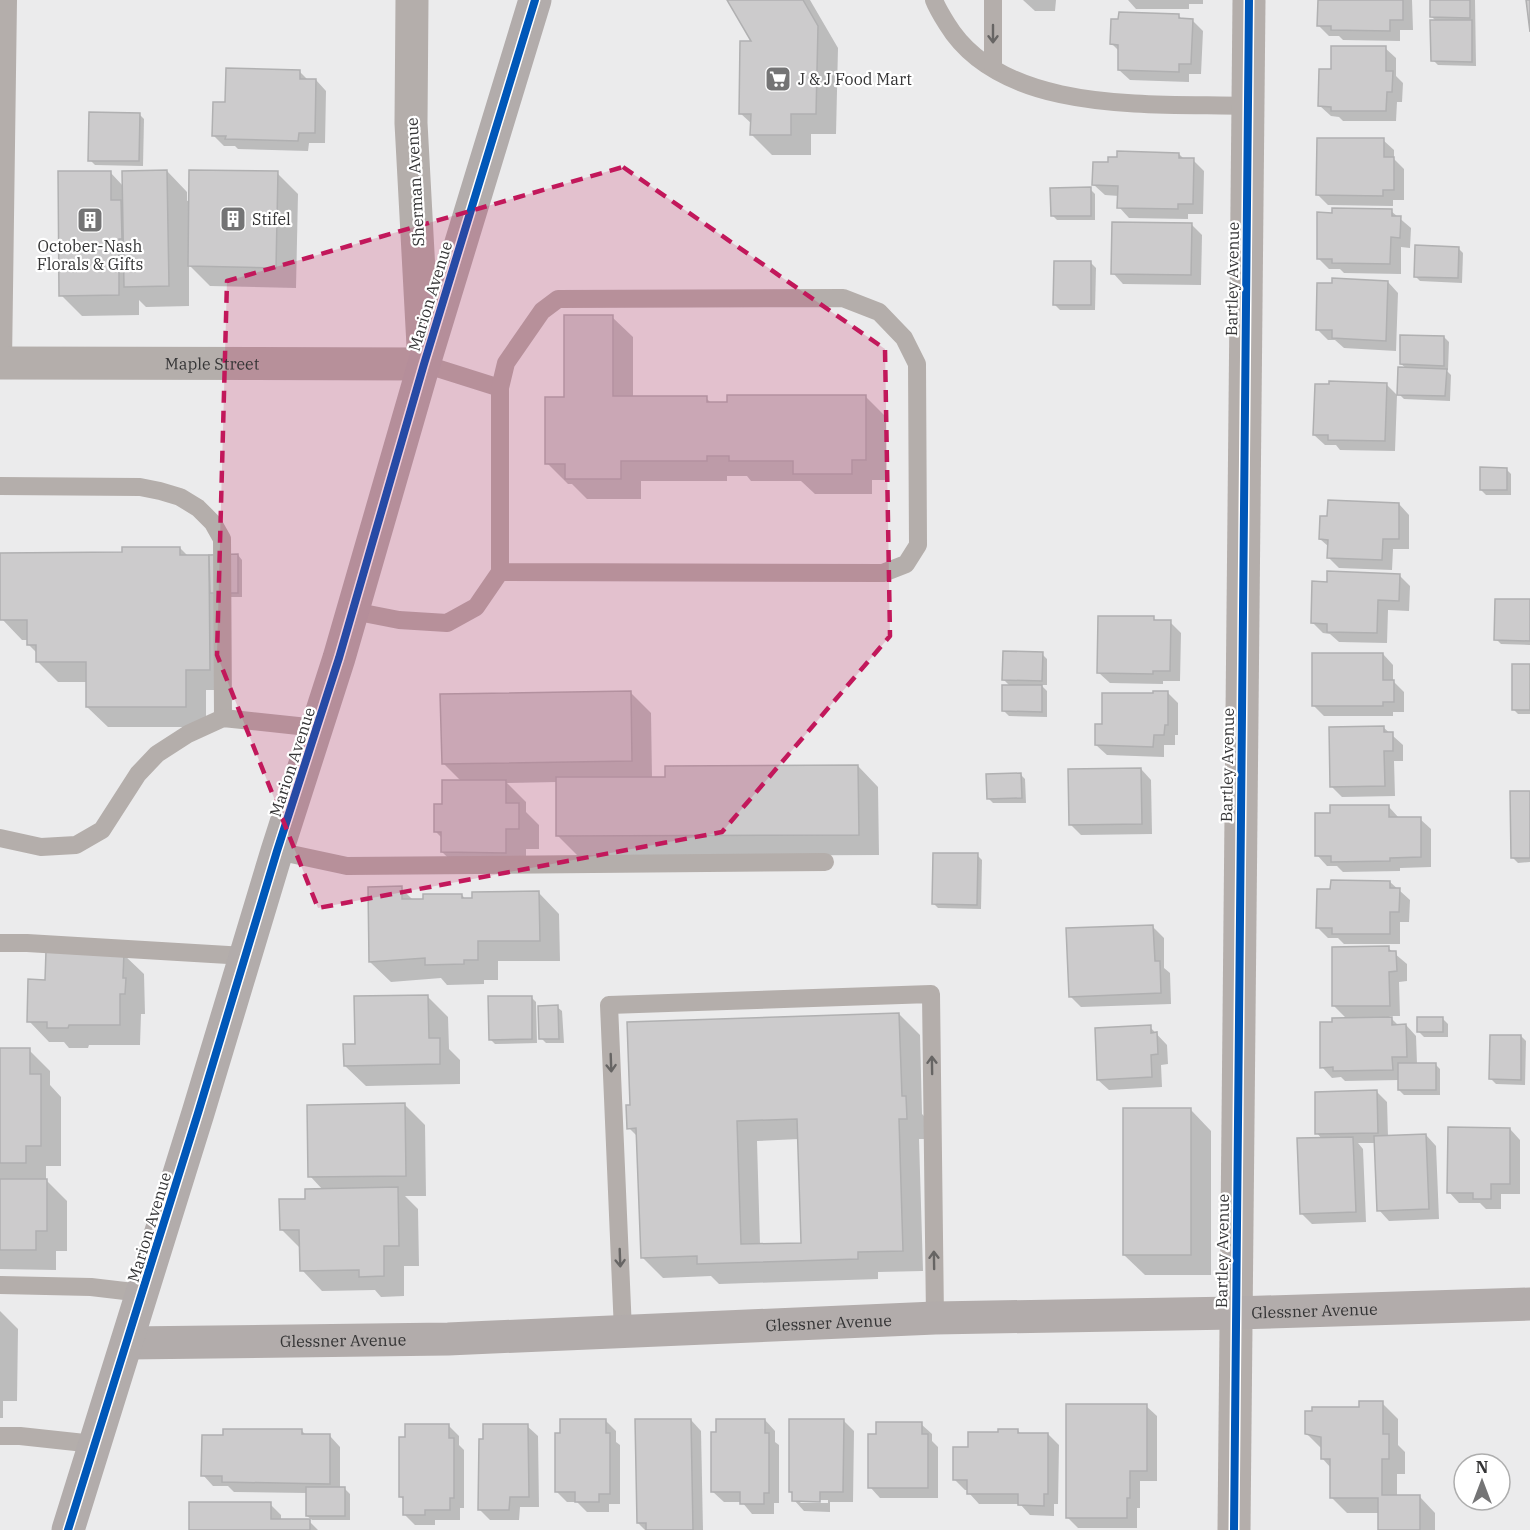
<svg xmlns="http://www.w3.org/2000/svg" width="1530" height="1530" font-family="'IBM Plex Serif',serif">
	<rect width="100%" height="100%" fill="#ebebec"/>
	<g fill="#0003" fill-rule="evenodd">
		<path d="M728,0H810L838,48L836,134H811V155H772L751,134L752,124L740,113L753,43Z"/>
		<path d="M1023,0H1056L1055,11H1035Z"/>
		<path d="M1128,0H1203V4H1189V9H1136Z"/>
		<path d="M1319,0H1412L1413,30H1400V41L1343,40L1339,36H1329L1319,26Z"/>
		<path d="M1432,0H1475L1476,66L1438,65L1433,60L1437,22L1432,17Z"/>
		<path d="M1178,15L1183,20H1192L1203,31L1201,74H1189V82L1130,80L1119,70L1120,52L1112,44Z"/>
		<path d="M1385,48L1396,58V76L1403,83L1402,102H1397L1396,121H1343L1339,117L1331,116L1320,106L1333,71Z"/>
		<path d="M300,72L308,80H316L326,91L325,143H309L308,151L238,149L235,146H224L213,135L226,104Z"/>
		<path d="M139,114L144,119L143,166L95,165L90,160Z"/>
		<path d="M1383,140L1394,150V159L1404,169V200H1393V206L1328,205L1318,195Z"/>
		<path d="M1179,154L1185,160H1193L1204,171L1203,214H1188V219L1129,218L1119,207V196L1105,195L1094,185Z"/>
		<path d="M167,171L187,192V201L277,173L298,194L296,288L210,286L189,265V306L146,307L139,300V315L82,316L61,295L110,172L123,186Z"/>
		<path d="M1090,189L1095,194V220H1057L1052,215Z"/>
		<path d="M1391,211L1411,228L1410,248L1401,247V274L1344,273L1340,269H1329L1318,258L1333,214Z"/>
		<path d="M1191,224L1202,235L1201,285L1123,284L1113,273Z"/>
		<path d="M1458,248L1463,253L1462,283L1420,281L1415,276Z"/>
		<path d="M1091,263L1096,268L1095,310H1060L1055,305Z"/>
		<path d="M1388,282L1398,293L1396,351L1344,348L1335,340H1328L1317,329Z"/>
		<path d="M612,317L633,337V398H706L712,404L865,396L886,417V480H872V494H815L801,481H751L747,476H727V481H641V499H587L572,484H568L547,463L565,398Z"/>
		<path d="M1444,337L1449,342L1448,370H1446L1451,375L1450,401L1404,399L1399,394L1407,369L1401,364Z"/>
		<path d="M1386,384L1397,395L1395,451L1340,450L1336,445H1325L1314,435Z"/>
		<path d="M1506,469L1511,474V495H1486L1481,490Z"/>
		<path d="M1399,504L1409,515V549H1393L1392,570L1339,568L1329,558V547L1320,539Z"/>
		<path d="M180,548L188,556L238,555L242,560V597H229L230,690H206V727H108L87,707V682H58L37,661V653L28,644V640H22L2,619L0,555L124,554Z"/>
		<path d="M1400,576L1410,586L1409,611L1388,610L1387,643L1339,642L1330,634L1323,633L1313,623L1328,584Z"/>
		<path d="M1530,601V645L1501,644L1496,639Z"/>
		<path d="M1153,618L1158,622H1170L1181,633L1180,681H1163V684L1110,683L1099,673Z"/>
		<path d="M1042,654L1047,659V685H1041L1047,691V717L1009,716L1004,711L1010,686L1004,680Z"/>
		<path d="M1383,654L1393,665V681L1404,692V712H1393V716H1324L1313,705Z"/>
		<path d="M1530,666V714H1518L1513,709Z"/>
		<path d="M631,693L651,713L652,778L858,766L878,787L879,855L578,856L557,835V782L507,783L526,802V812L539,825V849H526V873L463,872L442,852V838L436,832L444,806L462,782L443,763Z"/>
		<path d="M1168,693L1178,703V735H1175V745H1164V757L1107,755L1096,745L1103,725Z"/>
		<path d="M1383,727L1403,745V761H1394L1395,796L1342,797L1331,786Z"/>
		<path d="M1141,769L1151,780L1152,834L1081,835L1070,824Z"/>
		<path d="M1020,774L1025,779L1026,803H993L988,798Z"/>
		<path d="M1530,792V862L1518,863L1513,858Z"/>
		<path d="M1389,807L1399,818L1420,819L1431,829V867L1400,868V871L1343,872L1337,866H1327L1317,855L1331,814Z"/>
		<path d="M977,855L982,860L981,909L938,908L933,903Z"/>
		<path d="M1390,882L1410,900L1409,922H1400V944H1344L1338,938H1328L1318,928Z"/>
		<path d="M401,888L414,901L462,895L466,900L539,893L559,914L560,961H498V980H484V984L447,985L441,978L391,982L370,962Z"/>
		<path d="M1153,927L1164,938V968L1170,973L1171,1004L1081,1007L1070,996Z"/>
		<path d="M1388,948L1407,964V981L1399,982L1400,1016H1389L1399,1026L1406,1025L1416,1036L1417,1064H1435L1440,1069V1095H1404L1399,1090V1080L1345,1081L1341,1077L1332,1078L1322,1067L1333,1024L1347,1019L1334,1006Z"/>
		<path d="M123,954L144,974L145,1014H141L140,1045H89L88,1048H69L64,1042H49L29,1021L47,981Z"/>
		<path d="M427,996L448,1017L449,1049L460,1060V1084L366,1086L345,1066L356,1046Z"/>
		<path d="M531,997L536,1002L537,1043L495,1044L490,1039Z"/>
		<path d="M557,1007L562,1011L564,1043H546L541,1038Z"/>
		<path d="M899,1014L920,1035L922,1114L926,1118L927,1139H919L923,1271L878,1272V1279L719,1284L711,1276L663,1278L642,1257L638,1137L629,1128ZM799,1139L803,1244L760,1245L757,1141Z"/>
		<path d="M1443,1019L1448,1024V1037H1424L1419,1032Z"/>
		<path d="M1150,1027L1167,1045L1168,1064L1161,1065L1162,1087L1109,1090L1098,1080Z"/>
		<path d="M1521,1036L1526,1041L1525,1085L1496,1084L1491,1079Z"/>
		<path d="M0,1050H29L50,1071V1085L61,1097V1166H46V1180L67,1201V1251H56V1270L0,1269Z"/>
		<path d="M1377,1092L1387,1102L1388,1137L1426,1135L1436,1146L1439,1219L1389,1221L1379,1210L1376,1143H1358L1363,1149L1366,1222L1312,1224L1301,1213L1322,1139L1317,1133Z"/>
		<path d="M405,1105L425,1125L426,1196H405L418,1209L419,1266H404V1296L381,1297L375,1290L322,1291L302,1270L301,1249L281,1229L306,1200L323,1190L310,1176Z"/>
		<path d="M1191,1110L1211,1131V1275H1145L1124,1255Z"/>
		<path d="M1510,1129L1520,1140V1194H1501V1209H1486L1480,1203H1459L1449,1192Z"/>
		<path d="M0,1311L18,1329L17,1401H3V1418H0Z"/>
		<path d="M1382,1403L1398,1419V1445L1405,1452V1474H1397V1497H1420L1435,1513V1530H1380V1513H1347L1331,1497V1468L1322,1458V1449L1307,1434L1360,1408Z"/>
		<path d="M1146,1406L1157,1416V1481H1140V1508H1137V1528H1078L1068,1518Z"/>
		<path d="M691,1420L701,1431L703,1530H645L638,1523Z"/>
		<path d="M765,1420L775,1431V1442L779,1445V1503H774V1514H752L742,1502H724L713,1492Z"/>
		<path d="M843,1420L854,1431L853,1502H830V1512L804,1511L794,1500V1495L790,1492ZM797,1500H828V1503H801Z"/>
		<path d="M606,1421L616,1431V1442L620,1445V1504H609V1512H587L577,1502H567L557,1492Z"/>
		<path d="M921,1424L932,1434V1441L938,1447V1498H880L870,1487L878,1435Z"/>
		<path d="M449,1426L459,1436V1445L464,1450V1508H460V1520H435V1525H415L405,1515V1501L401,1497Z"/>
		<path d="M527,1426L538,1436L539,1507H520L519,1520H490L479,1509L484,1441Z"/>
		<path d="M1017,1430L1021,1434H1048L1059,1445L1058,1504H1054V1516L1030,1515L1020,1504H979L969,1493V1490H965L954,1479L970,1448L999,1434Z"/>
		<path d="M302,1431L307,1436H330L340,1447V1489H345L350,1494V1520H312L307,1516V1493L234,1492L228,1486H213L203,1475Z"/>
		<path d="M270,1504L281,1515V1521H309L318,1530H190Z"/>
	</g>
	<g fill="#cccbcc" stroke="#b0b0b1" stroke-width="1.5" fill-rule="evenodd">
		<path d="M727,0H803L818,26L816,114H791V135H750L751,114H739L740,41H751Z"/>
		<path d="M1318,0H1403V20H1390V31L1331,30V26H1317Z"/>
		<path d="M1430,0H1470V18L1430,17Z"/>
		<path d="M1526,0H1530V32Z"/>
		<path d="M1119,12L1179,14V18L1193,19L1191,64H1179V72L1118,70V45L1110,44L1111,19H1118Z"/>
		<path d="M1430,20H1472V62L1431,61Z"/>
		<path d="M1331,46H1386V71H1393L1392,92H1387L1386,111H1331V107L1318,106L1319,69H1331Z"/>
		<path d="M226,68L300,70V79H316L315,133H299L298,141L225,139L226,136H212L213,102H225Z"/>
		<path d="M89,112L140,113L139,161H88Z"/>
		<path d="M1317,138H1384V157H1394V190H1383V196L1316,195Z"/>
		<path d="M1117,151L1179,153V158H1194L1193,204H1178V209L1117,208L1118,186L1092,185L1093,162H1108V157H1117Z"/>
		<path d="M167,170L169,286L124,287L122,171Z"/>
		<path d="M189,170L278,171L276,268L188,266Z"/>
		<path d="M58,171H111V200H121L122,239H119V295L59,296Z"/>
		<path d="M1091,187V216H1051L1050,188Z"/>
		<path d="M1332,208L1392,209V216H1401L1400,238L1391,237L1390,264L1332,263V259H1317V212L1332,213Z"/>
		<path d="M1112,222L1192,223L1191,275L1111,274Z"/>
		<path d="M1415,245L1459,247L1458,278L1414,277Z"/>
		<path d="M1054,261H1091V305H1053Z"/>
		<path d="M1332,278L1388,281L1386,341L1332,338V330H1316L1317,283H1332Z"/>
		<path d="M564,315H613V396H707V402H727V395H866V460H852V474H793V461H729V456H707V461H621V479H565V464H545V397H564Z"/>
		<path d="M1400,335L1444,336V366L1400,364Z"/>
		<path d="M1398,367L1447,369L1445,396L1397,395Z"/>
		<path d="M1329,381L1387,383L1385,441L1328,440V435H1313L1315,384H1329Z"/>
		<path d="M1480,467L1507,468V490H1480Z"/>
		<path d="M1328,500L1399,503V539H1383L1382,560L1327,558L1328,540L1319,539L1320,516H1327Z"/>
		<path d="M122,547H180V555H209L210,670H186V707H86V662H36V645H27V620H0V553L122,552Z"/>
		<path d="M238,554V593H210L209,555Z"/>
		<path d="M1327,571L1400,574L1399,601L1378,600L1377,633L1327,632V624L1311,623L1312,581L1327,582Z"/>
		<path d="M1495,599H1530V641L1494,640Z"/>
		<path d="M1098,616H1154V620H1171L1170,671H1153V674L1097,673Z"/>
		<path d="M1003,651L1043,652L1042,681L1002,680Z"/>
		<path d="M1312,653H1383V680H1394V702H1383V706H1312Z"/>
		<rect x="1512" y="664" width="18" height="46"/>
		<path d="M1002,685H1042V712L1002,711Z"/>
		<path d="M631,691L632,761L442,764L440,694Z"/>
		<path d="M1153,691H1168V725H1165L1164,735H1154L1153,747L1095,745V724H1102V693H1153Z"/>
		<path d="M1384,726V732H1393V751H1384L1385,786L1330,787L1329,727Z"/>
		<path d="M858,765L859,835L556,836V777H665V766Z"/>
		<path d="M1141,768L1142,824L1069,825L1068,769Z"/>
		<path d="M1021,773L1022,798L987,799L986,774Z"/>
		<path d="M442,780H506V803H519V829H506V853L441,852V832H434V804H442Z"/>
		<path d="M1510,791H1530V858H1511Z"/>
		<path d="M1330,805H1389V817H1421V857L1390,858V861L1331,862V856H1315V813H1330Z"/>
		<path d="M933,853H978L977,905L932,904Z"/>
		<path d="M1331,880L1390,881V888H1400L1399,912H1390V934H1332V928H1316L1317,889H1330Z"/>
		<path d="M402,886V899H423V894H462V898H472V892L539,891L540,941H478V960H464V964L425,965V958L369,962L368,887Z"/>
		<path d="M1153,925L1155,961H1160L1161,993L1069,997L1066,928Z"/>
		<path d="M1389,946V951H1396L1397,971L1389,972L1390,1006H1332V947Z"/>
		<path d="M46,951L124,952L123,978H126L125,994H120V1025H69L68,1028H47V1022H27L28,979L45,980Z"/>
		<path d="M428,995L429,1038H440V1064L344,1066L343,1044H355L354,996Z"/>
		<path d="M488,996H532V1039L489,1040Z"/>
		<path d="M558,1005L559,1039H539L538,1006Z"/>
		<path d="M899,1013L902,1096H906L907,1119H899L903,1251L858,1252V1259L697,1264V1256L641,1258L636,1128L627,1129L626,1105H630L627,1022ZM797,1119L801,1243L741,1244L737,1121Z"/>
		<path d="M1392,1017V1025L1406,1024L1407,1057H1392L1393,1070L1333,1071V1067L1320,1068V1022H1332V1018Z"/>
		<rect x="1417" y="1017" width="26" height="15"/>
		<path d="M1151,1025V1033L1157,1032L1158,1054L1151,1055L1152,1077L1097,1080L1095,1028Z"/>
		<path d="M1490,1035H1521V1080L1489,1079Z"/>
		<path d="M0,1048H30V1074H41V1146H26V1163H0Z"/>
		<rect x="1398" y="1063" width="38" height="27"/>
		<path d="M1377,1090L1378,1133L1315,1134V1092Z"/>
		<path d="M405,1103L406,1176L308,1177L307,1105Z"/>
		<rect x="1123" y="1108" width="68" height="147"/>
		<path d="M1448,1127L1510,1128V1184H1491V1199H1473V1193H1447Z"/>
		<path d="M1426,1134L1429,1209L1377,1211L1374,1136Z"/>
		<path d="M1353,1137L1356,1212L1300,1214L1297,1138Z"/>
		<path d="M0,1179H47V1231H36V1250H0Z"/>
		<path d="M398,1187L399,1246H384V1276L359,1277V1270L300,1271L299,1230H280L279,1199H305V1189Z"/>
		<path d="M1359,1401H1383V1434H1389V1459H1382V1495H1420V1530H1378V1498H1330V1459H1321V1437L1305,1434V1411H1312V1407H1359Z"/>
		<path d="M1066,1404H1147V1471H1130V1498H1127V1518H1066Z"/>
		<path d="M560,1419H606V1433H610V1494H599V1502H575V1492H555V1433H560Z"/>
		<path d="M635,1419H691L693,1530H646V1523H637Z"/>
		<path d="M716,1419H765V1433H769V1493H764V1504H740V1492H711V1432H716Z"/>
		<path d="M789,1419H844L843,1492H820V1502L792,1501V1492H789Z"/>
		<path d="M876,1422H922V1434H928V1488H868V1434H876Z"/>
		<path d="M405,1424H449V1438H454V1498H450V1510H425V1515H403V1497H399V1437H405Z"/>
		<path d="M483,1424H528L529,1497H510L509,1510H478L479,1439H483Z"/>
		<path d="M223,1429H302V1434H330V1484L222,1482V1476H201L202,1435H223Z"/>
		<path d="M998,1429H1018V1433H1048V1494H1044V1506L1018,1505V1494H967V1480H953V1447H968V1432H998Z"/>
		<rect x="306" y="1487" width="39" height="29"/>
		<path d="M189,1502H271V1519H310V1530H189Z"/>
	</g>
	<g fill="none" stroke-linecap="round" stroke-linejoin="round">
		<g stroke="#b4aeab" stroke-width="18">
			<path d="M934,0C937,8 942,16 947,24C1003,116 1154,103 1248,106"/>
			<path d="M993,0V68"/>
			<path d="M3,363L8,0"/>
			<path d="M424,364L500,388"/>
			<path d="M0,486L140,487L160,491L180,497L198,508L213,523L222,539L223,718"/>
			<path d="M353,611L399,620L447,623L476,607L500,572V388L506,363L542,311L558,299L843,298L879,312L904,338L917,364L918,545L906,564L883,573L500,572"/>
			<path d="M0,838L41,847L76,845L102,830L138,774L157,754L188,734L223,718L317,728"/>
			<path d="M277,851L347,866L825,862"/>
			<path d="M0,943H27L245,956"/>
			<path d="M0,1285L91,1287L142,1293"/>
			<path d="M623,1331L609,1005L931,994L935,1318"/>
			<path d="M0,1436H20L94,1444"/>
		</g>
		<g stroke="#b4aeab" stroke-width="33">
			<path id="s1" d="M0,363L424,364L411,123L412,0"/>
			<path d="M1234,1530L1249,0"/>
		</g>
		<g stroke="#b2acab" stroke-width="33">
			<path id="s2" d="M127,1343L448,1339L935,1318L1235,1313L1530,1304"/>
			<path d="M68,1530L198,1113L277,851L339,658L424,364L535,0"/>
		</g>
		<g stroke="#fff" stroke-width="11">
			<g id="cycleway">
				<path d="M68,1530L198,1113L277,851L339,658L424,364L535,0"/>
				<path d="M1234,1530L1249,0"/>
			</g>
		</g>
		<use href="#cycleway" stroke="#0057b8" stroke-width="8"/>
	</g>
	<defs><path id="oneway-shaft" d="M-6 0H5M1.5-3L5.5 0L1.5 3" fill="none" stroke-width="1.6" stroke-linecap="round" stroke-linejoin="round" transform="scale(1.5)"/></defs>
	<g stroke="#676564">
		<use href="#oneway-shaft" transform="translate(993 34) rotate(90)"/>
		<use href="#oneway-shaft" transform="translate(611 1063) rotate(88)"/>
		<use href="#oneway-shaft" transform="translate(932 1065) rotate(-91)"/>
		<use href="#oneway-shaft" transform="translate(620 1258) rotate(88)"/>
		<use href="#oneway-shaft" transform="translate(934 1260) rotate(-91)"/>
	</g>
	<path fill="#c2185b" fill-opacity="0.2" stroke="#c2185b" stroke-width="4.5" stroke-dasharray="12 8" stroke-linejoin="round" d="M623,167L885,349L890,636L722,832L318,908L217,655L227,281Z"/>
	<defs>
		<g id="supermarket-square" transform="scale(1.35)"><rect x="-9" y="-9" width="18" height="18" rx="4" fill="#747475" stroke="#fff"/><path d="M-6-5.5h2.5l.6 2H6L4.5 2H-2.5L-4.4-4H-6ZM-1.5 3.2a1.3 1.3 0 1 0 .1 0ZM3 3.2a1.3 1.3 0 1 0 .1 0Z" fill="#fff"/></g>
		<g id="building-square" transform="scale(1.35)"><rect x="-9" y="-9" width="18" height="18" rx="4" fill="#747475" stroke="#fff"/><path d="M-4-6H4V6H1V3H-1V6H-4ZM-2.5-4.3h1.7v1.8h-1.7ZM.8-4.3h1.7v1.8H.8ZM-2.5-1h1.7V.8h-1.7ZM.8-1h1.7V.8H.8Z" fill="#fff"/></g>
	</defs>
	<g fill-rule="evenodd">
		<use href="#supermarket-square" x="778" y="79"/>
		<use href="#building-square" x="233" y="219"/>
		<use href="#building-square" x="90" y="220"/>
	</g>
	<g text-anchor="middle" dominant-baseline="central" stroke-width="4.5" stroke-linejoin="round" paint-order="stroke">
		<g font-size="16" fill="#343435" stroke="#fff" text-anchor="start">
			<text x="798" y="79">J &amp; J Food Mart</text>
			<text x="252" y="219">Stifel</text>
			<text x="90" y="246" text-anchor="middle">October-Nash<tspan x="90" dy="18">Florals &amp; Gifts</tspan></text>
		</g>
		<g font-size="16" fill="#343435" stroke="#fff">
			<text transform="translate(415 182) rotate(-93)">Sherman Avenue</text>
			<text transform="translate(1232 279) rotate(-89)">Bartley Avenue</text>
			<text transform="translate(430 296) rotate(-73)">Marion Avenue</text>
			<text stroke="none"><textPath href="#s1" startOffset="212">Maple Street</textPath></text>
			<text transform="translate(292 762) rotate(-72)">Marion Avenue</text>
			<text transform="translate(1227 765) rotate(-89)">Bartley Avenue</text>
			<text transform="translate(149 1227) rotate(-73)">Marion Avenue</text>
			<text transform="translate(1222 1251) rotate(-89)">Bartley Avenue</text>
			<text stroke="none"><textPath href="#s2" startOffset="1188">Glessner Avenue</textPath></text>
			<text stroke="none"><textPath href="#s2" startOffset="702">Glessner Avenue</textPath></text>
			<text stroke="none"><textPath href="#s2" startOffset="216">Glessner Avenue</textPath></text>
		</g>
	</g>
	<g transform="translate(1482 1482)"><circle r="28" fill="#ffffff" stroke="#aeaeae" stroke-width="1.5"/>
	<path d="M0-4.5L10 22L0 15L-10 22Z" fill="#747475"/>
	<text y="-9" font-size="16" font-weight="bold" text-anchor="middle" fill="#343435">N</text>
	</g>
</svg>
